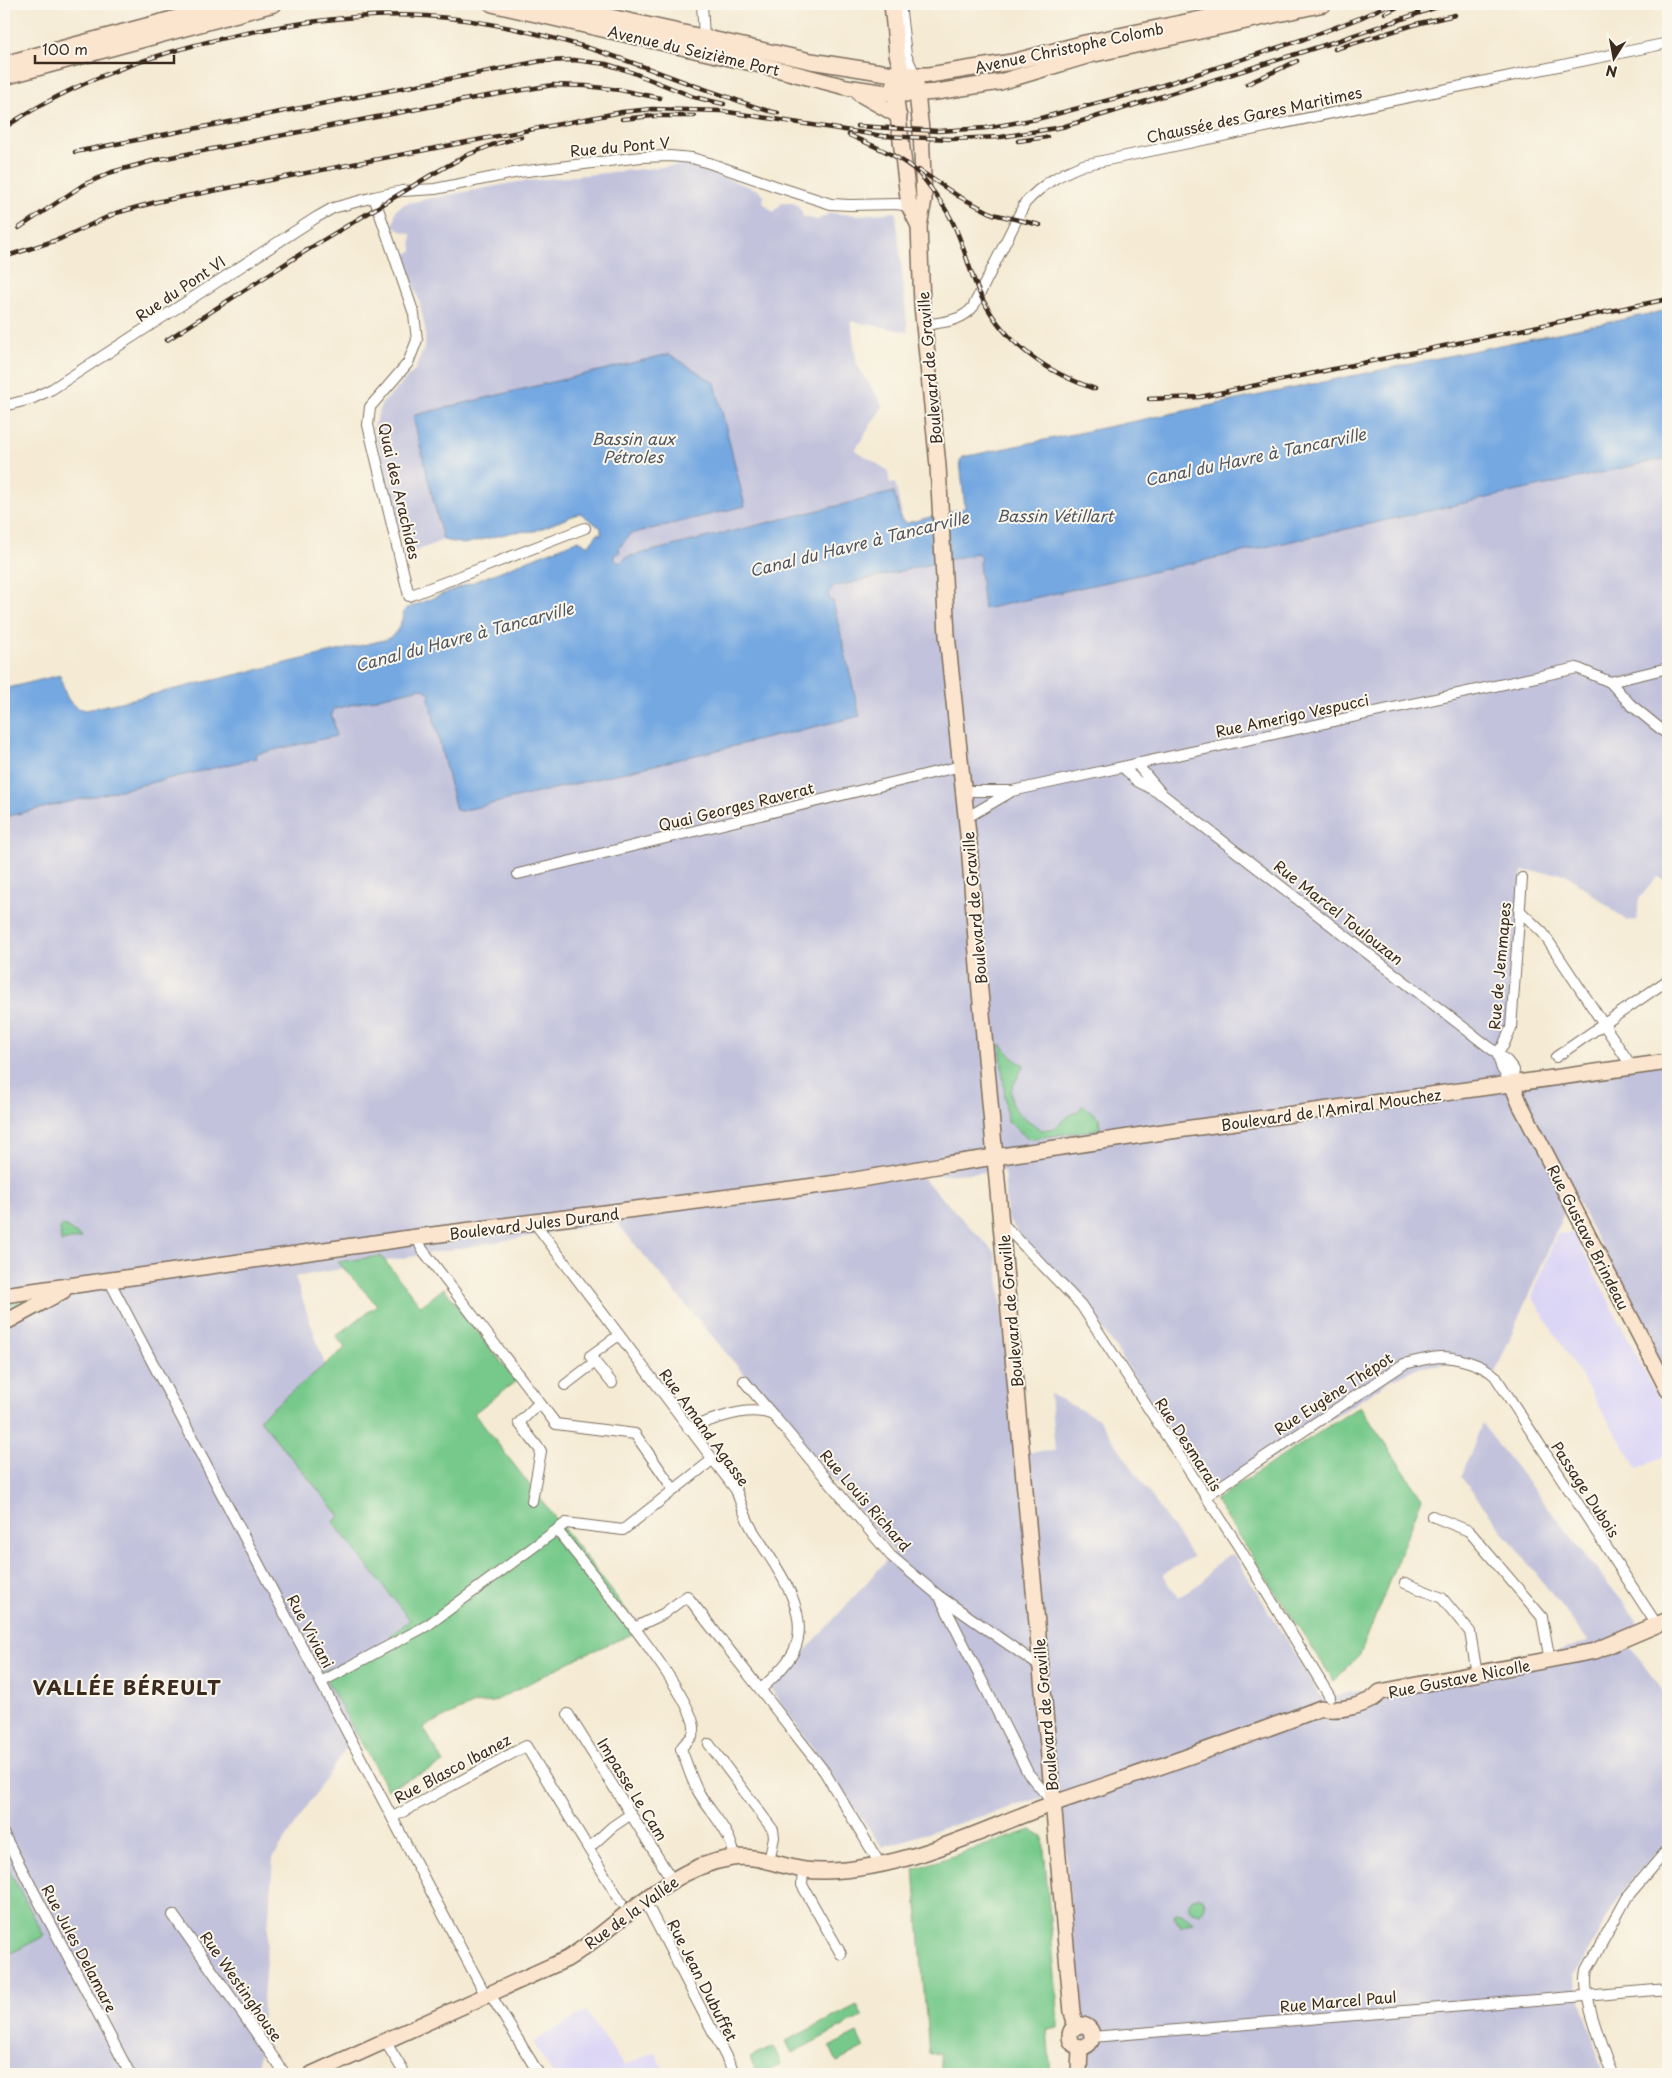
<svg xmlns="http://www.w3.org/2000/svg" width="1672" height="2078" font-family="'Playpen Sans',sans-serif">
	<rect width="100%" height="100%" fill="#fbf7ec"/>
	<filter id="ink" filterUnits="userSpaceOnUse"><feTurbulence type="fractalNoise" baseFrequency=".02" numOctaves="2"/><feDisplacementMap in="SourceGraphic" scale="10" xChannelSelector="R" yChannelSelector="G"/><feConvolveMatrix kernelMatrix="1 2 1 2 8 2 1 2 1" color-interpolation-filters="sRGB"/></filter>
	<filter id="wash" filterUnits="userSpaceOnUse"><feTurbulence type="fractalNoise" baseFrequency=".0096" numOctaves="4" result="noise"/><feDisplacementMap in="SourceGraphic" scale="20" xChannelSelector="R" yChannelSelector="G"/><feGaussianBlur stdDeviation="1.12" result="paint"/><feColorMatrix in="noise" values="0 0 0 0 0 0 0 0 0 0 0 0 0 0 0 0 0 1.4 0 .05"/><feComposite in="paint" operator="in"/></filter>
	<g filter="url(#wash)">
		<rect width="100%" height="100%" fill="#f5ebd4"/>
		<g fill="#dcd6f6">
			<path d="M1574,1233L1668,1417V1454L1638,1469L1532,1297L1557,1234Z"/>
			<path d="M586,2011L624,2066L655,2051L666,2074H553L533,2042Z"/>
		</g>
		<g fill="#c2c2dc">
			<path d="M682,165L697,168L758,190L764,196L763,203L773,212L782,203L788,202L796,204L802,212V216L817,220L830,213L857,215L896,212L908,332L851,321L857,365L883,406L855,450L889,471L888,473L890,484L895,483L902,514L899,515L894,492L627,556L619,562L614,560V555L629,534L745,506L415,415L413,418L443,540L407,555L374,427L381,405L415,370L425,345V328L419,300L403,256L412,251L411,234L401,231L393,225L396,210L406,203L518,182Z"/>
			<path d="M1668,458V880L1657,877L1639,899L1637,920L1627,921L1566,874L1522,871L1511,1028L1497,1053L1512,1084L1668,1062V1379L1573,1192L1492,1380L1467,1369L1443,1364L1416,1368L1391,1380L1214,1496L1082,1298L1020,1236L1007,1217L1004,1171L921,1176L996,1254L1018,1453L1055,1451L1050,1394L1099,1419L1193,1557L1163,1574L1178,1598L1202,1582L1216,1564L1230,1554L1235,1556L1322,1698L1557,1652L1588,1641L1461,1477L1482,1424L1636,1620L1645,1636L1628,1644L1668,1698V1839L1623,1890L1574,1976L1603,2074H1086L1060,1792L882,1847L771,1689L894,1552L615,1221L295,1277L418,1639L273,1858L258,2074H4V817L256,758V754L336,736L333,719L331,715L334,709L420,688L428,691L430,697L861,715L833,601L830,600L828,594L833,587L977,553L981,558L979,563L984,609Z"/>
		</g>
		<g fill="#77c98b" stroke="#597a54">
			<path d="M1000,1043L1015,1060L1024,1065L1011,1090L1012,1105L1020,1115L1042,1130L1055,1128L1071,1114L1078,1112L1083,1105L1099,1118L1100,1129L1029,1139L1007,1121Z"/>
			<path d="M63,1225L82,1238L61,1242L60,1229Z"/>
			<path d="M381,1256L421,1306L444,1288L516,1381L474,1413L642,1630L583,1655L493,1702L474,1704L423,1727L444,1763L387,1789L322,1672L389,1643L392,1634L410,1620L333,1522L340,1516L259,1419L345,1348L336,1336L377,1305L338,1262Z"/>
			<path d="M4,1300H23L21,1305L4,1315Z"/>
			<path d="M1360,1406L1422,1498L1360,1655L1334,1681L1215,1500Z"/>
			<path d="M1031,1830L1043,1837L1059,2023V2028L1047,2030L1051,2074H941V2053L929,2054L914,1869Z"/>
			<path d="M6,1864L44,1936L4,1957V1865Z"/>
			<circle cx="1197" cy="1905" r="8"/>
			<path d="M1178,1913L1183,1914L1193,1923L1180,1928L1174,1915Z"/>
			<path d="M857,2005L863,2016L792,2053L786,2041Z"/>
			<path d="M857,2033L864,2048L837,2062L830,2047Z"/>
			<path d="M774,2047L781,2064L762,2074H757L750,2058Z"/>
		</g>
		<path fill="#74a8e1" stroke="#586980" d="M1668,310V458L984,609L979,563L981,558L977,553L834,587L828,594L830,600L833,601L860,716L461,811L456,810L429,699L430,695L426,690L420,688L334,709L331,717L333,718L336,736L256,754L257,758L4,817V689L60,675C65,692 66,707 86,710L384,640C399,635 401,622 405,609L579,540L588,546L598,533L601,535V528L580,513L535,531L514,532L464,544L443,540L413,417L415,415L669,354L715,383L745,506L630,534L619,548L620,552L614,555V560L617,562H621L626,557L894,492L901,520L907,523L965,508L960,461L963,457Z"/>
	</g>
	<g filter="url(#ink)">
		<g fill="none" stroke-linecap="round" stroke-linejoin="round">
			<g stroke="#7c6e5e" stroke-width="12">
				<g id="street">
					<path d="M702,4L704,37"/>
					<path d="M900,4L906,55L915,75"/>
					<path d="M374,197L414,314L417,340L408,363L370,407L368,425L409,596L585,528"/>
					<path d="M924,325C942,322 961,322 973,307L1025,203C1043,184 1058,175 1083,165L1668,43"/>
					<path d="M4,406L31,399L52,389L317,217L333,208L374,197L402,191L435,189L519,172L641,157L670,156L692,158L709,163L778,187L831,204L850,205L897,204L914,207"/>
					<path d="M1610,682L1668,668"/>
					<path d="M1140,763V768L1162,794"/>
					<path d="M1123,767L1137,781L1163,795L1507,1061L1514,1070L1512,1084"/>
					<path d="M963,791H1012L1577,668L1610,682L1630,704L1668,735"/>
					<path d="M966,818L1009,793"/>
					<path d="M518,874L961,766"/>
					<path d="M1519,910L1543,933L1632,1067"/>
					<path d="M1497,1053L1503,1046L1511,1028L1522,878"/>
					<path d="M1497,1053L1502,1069L1512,1084"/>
					<path d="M1556,1057L1668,980"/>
					<path d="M534,1222L736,1490C741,1503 745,1517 752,1529C772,1562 813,1610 794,1651C787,1665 772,1679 761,1689"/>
					<path d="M1002,1223L1081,1305L1237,1544L1330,1697"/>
					<path d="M417,1237L422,1249L556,1424L635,1434L674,1490"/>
					<path d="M109,1280L486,1996"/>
					<path d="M744,1381L772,1414"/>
					<path d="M612,1383L590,1356L619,1335"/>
					<path d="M565,1385L595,1362"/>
					<path d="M688,1428C714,1420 747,1404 773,1415L891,1556L939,1596L1041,1667"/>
					<path d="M1206,1496L1404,1364C1416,1361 1428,1358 1440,1357C1456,1357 1483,1364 1495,1376L1657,1625"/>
					<path d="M532,1501L541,1451L519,1423L539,1403"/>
					<path d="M1432,1516L1469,1531L1542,1617L1550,1661"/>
					<path d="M557,1530C581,1561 699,1700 694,1731C693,1739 684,1742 681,1749C687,1763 691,1780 699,1793C712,1815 731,1831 735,1858"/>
					<path d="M1405,1583L1442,1598L1470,1632L1477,1674"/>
					<path d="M940,1597L1028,1773L1053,1803"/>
					<path d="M634,1628L663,1614L687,1596L824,1771L880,1864"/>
					<path d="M321,1682L428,1625L566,1523L623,1530L712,1460"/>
					<path d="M568,1714L672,1880"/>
					<path d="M709,1744L773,1830L774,1837L769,1862"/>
					<path d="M393,1817L526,1746L621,1902"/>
					<path d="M4,1835L130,2074"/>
					<path d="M589,1848L612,1827L631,1814"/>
					<path d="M803,1870L802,1885L841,1954"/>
					<path d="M644,1899L735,2074"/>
					<path d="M173,1915L285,2074"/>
					<path d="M490,1994L539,2074"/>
					<path d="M1092,2037L1668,1989"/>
					<path d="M385,2041L405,2074"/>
					<path d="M1612,2074C1603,2047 1581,1997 1587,1970L1627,1897L1668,1849"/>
				</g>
			</g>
			<g stroke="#7c6e5e" stroke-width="18">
				<g id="secondary">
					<path d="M492,4L765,66L846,87L887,93L908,94L936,92L1000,82L1090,55L1324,4"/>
					<path d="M551,4L811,61L893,74L915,75H929L1012,62L1085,43L1273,4"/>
					<path d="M892,4L897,54L905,83"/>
					<path d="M4,64L229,4"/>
					<path d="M915,75L921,130L924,200L919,226L922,305L938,466L947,635L969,844L979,980L1072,2012L1076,2027"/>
					<path d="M4,77L274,4"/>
					<path d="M894,83L909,206L919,226"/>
					<path d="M860,94L899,116"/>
					<path d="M1512,1084L1520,1104L1668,1390"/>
					<path d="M4,1295L417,1237L838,1183L948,1164L1163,1132L1668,1062"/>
					<path d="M4,1323L63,1291"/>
					<circle cx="1081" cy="2036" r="11"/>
					<path d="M312,2074L567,1959C622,1924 665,1868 732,1858C757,1854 781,1867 805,1870C836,1874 879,1866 910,1857C960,1843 1006,1820 1055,1803C1144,1772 1233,1742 1321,1708C1337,1712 1369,1706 1380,1692L1595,1651L1668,1620"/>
					<path d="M1079,2074L1080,2047"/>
				</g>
			</g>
			<use href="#street" stroke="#fff" stroke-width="10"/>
			<use href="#secondary" stroke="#fce5cf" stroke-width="15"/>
			<g stroke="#3b2a1e" stroke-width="4.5">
				<g id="rail">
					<path d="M1385,13L1404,4"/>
					<path d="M1335,49L1420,23L1455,15"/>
					<path d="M1247,84L1297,61"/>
					<path d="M622,119L653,116H694"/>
					<path d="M857,126L938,131L986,128L1037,119L1151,89L1304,39L1360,18L1390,4"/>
					<path d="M4,128C84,74 178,45 273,28C323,19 375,13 426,16C478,19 529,31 578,45C629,59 677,81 728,97C744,103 761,110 778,113"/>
					<path d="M849,135C873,146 907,158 924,179C933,191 943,204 950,217C963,240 968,268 979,292C1002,341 1045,372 1095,389"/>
					<path d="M1018,141L1047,137"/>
					<path d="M75,152L541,61L574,60L606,64L626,70L694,97L724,104"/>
					<path d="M919,170L958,196L993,214L1040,225"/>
					<path d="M19,228L83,185L112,172L156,160L469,99L553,85L586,86L620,90L660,98"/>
					<path d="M4,257L60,239L116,213L156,202L622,112L652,109L722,111L883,136L951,139L1001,137L1062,127L1112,112L1337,41L1446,4"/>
					<path d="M167,340L299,255L431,175L465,156L492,145L521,137"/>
					<path d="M1149,399L1200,397L1668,299"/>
				</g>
			</g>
			<use href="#rail" stroke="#fbf7ec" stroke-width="2.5" stroke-dasharray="8" stroke-linecap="butt"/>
		</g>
	</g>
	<g text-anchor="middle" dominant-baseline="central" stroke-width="4" stroke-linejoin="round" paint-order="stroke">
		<g font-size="15" fill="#3b2a1e" stroke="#fbf7ec">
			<text transform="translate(1069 47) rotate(-12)">Avenue Christophe Colomb</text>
			<text transform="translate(694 50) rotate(13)">Avenue du Seizième Port</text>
			<text transform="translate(1254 114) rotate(-12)">Chaussée des Gares Maritimes</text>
			<text transform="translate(620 146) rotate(-5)">Rue du Pont V</text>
			<text transform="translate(180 288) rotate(-34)">Rue du Pont VI</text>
			<text transform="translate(929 368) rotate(-95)">Boulevard de Graville</text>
			<text transform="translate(400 491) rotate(77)">Quai des Arachides</text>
			<text transform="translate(1292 715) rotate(-12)">Rue Amerigo Vespucci</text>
			<text transform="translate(736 806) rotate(-14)">Quai Georges Raverat</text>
			<text transform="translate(974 908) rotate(-95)">Boulevard de Graville</text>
			<text transform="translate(1339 912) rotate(38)">Rue Marcel Toulouzan</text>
			<text transform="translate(1499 966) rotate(-85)">Rue de Jemmapes</text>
			<text transform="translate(1331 1109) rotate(-8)">Boulevard de l'Amiral Mouchez</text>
			<text transform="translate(534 1223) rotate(-7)">Boulevard Jules Durand</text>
			<text transform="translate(1589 1237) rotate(63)">Rue Gustave Brindeau</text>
			<text transform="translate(1010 1311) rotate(-95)">Boulevard de Graville</text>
			<text transform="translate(1333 1393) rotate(-33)">Rue Eugène Thépot</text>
			<text transform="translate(705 1427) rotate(54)">Rue Amand Agasse</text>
			<text transform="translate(1189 1444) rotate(57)">Rue Desmarais</text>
			<text transform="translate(1586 1489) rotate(57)">Passage Dubois</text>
			<text transform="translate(866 1500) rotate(49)">Rue Louis Richard</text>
			<text transform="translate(311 1631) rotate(62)">Rue Viviani</text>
			<text transform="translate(1459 1678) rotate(-11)">Rue Gustave Nicolle</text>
			<text transform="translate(1045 1715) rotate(-95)">Boulevard de Graville</text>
			<text transform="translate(452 1768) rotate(-28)">Rue Blasco Ibanez</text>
			<text transform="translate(633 1789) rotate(58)">Impasse Le Cam</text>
			<text transform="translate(631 1912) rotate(-36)">Rue de la Vallée</text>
			<text transform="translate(80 1948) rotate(62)">Rue Jules Delamare</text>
			<text transform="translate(703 1980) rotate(63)">Rue Jean Dubuffet</text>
			<text transform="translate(242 1986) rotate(55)">Rue Westinghouse</text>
			<text transform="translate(1338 2001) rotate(-5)">Rue Marcel Paul</text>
		</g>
		<g font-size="16" font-style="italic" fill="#4f5662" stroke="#fbf7ec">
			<text x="633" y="438">Bassin aux<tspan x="633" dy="18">Pétroles</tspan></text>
			<text transform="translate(1255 456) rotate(-12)">Canal du Havre à Tancarville</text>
			<text x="1055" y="515">Bassin Vétillart</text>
			<text transform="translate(859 543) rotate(-14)">Canal du Havre à Tancarville</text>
			<text transform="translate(464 636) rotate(-15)">Canal du Havre à Tancarville</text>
		</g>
		<g font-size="20" font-weight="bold" letter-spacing="1" fill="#3b2a1e" stroke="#fbf7ec">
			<text x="127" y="1687">VALLÉE BÉREULT</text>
		</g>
	</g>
	<rect width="1672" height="2078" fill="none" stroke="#fbf7ec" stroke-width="20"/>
	<g transform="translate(1614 58) rotate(191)" stroke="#fbf7ec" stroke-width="4" paint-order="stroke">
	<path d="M0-4L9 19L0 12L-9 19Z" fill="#3b2a1e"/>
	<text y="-8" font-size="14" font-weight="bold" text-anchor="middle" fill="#3b2a1e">N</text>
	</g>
	<path d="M35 55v8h139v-8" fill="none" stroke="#3b2a1e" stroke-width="2.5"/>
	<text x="42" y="55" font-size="15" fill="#3b2a1e" stroke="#fbf7ec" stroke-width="4" paint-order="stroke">100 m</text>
</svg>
